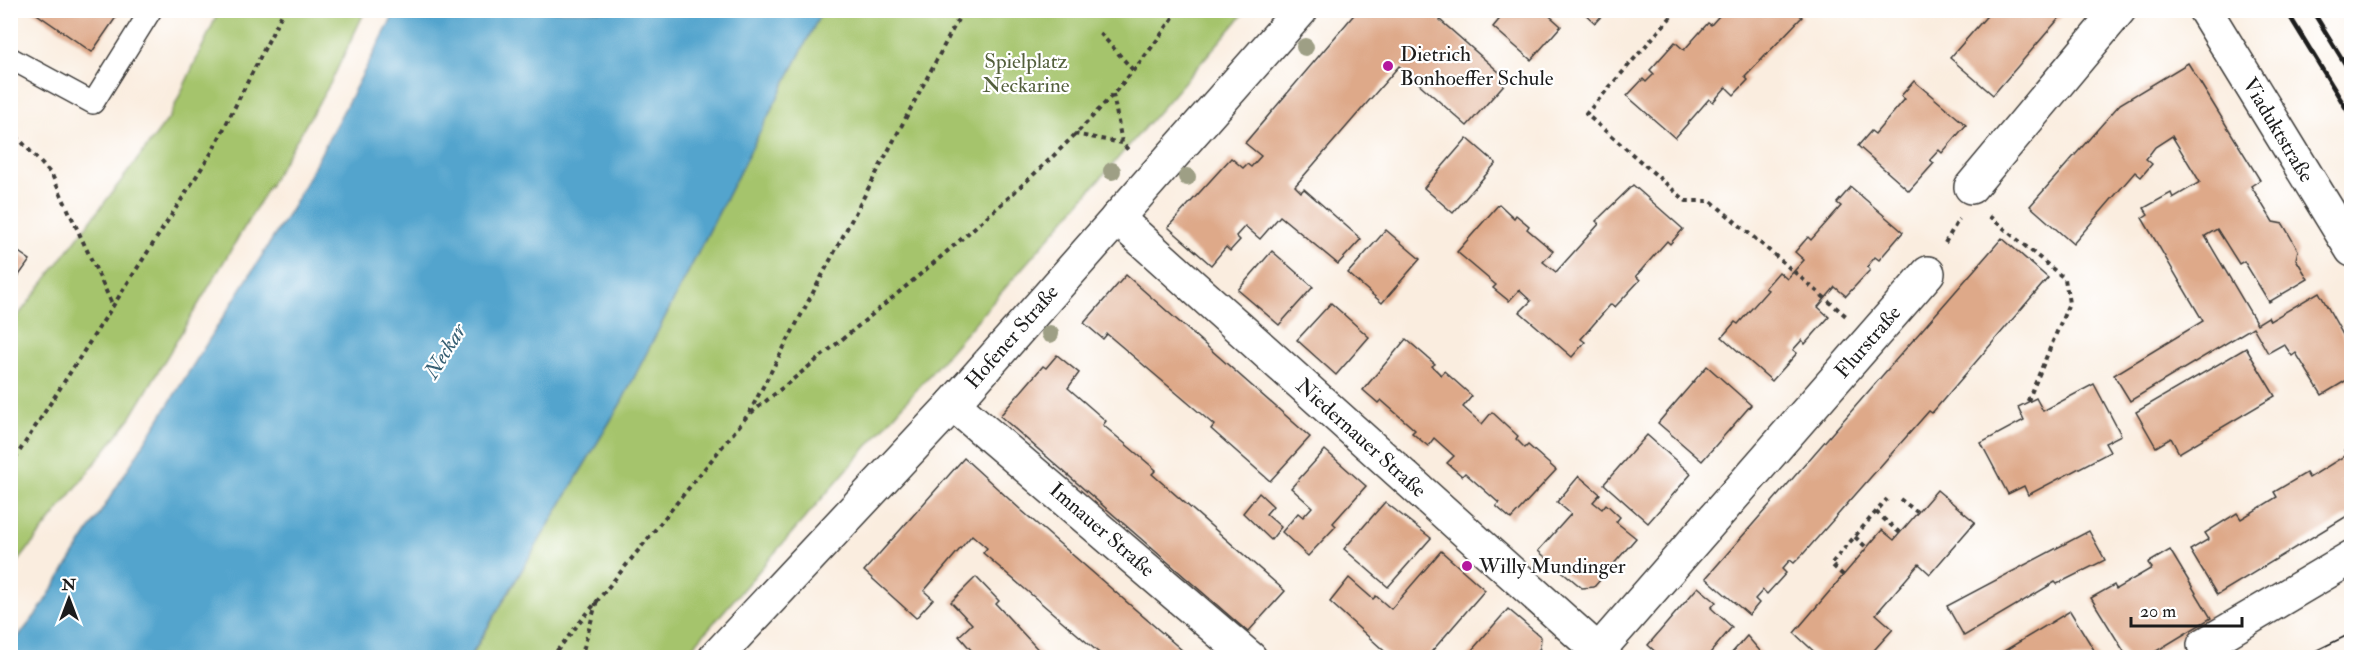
<svg xmlns="http://www.w3.org/2000/svg" width="2362" height="668" font-family="'IM FELL Double Pica',serif">
	<rect width="100%" height="100%" fill="#fff"/>
	<filter id="ink" filterUnits="userSpaceOnUse"><feTurbulence type="fractalNoise" baseFrequency=".0167" numOctaves="2"/><feDisplacementMap in="SourceGraphic" scale="12" xChannelSelector="R" yChannelSelector="G"/><feConvolveMatrix kernelMatrix="1 2 1 2 8 2 1 2 1" color-interpolation-filters="sRGB"/></filter>
	<filter id="wash" filterUnits="userSpaceOnUse"><feTurbulence type="fractalNoise" baseFrequency=".008" numOctaves="4" result="noise"/><feDisplacementMap in="SourceGraphic" scale="24" xChannelSelector="R" yChannelSelector="G"/><feGaussianBlur stdDeviation="1.35" result="paint"/><feColorMatrix in="noise" values="0 0 0 0 0 0 0 0 0 0 0 0 0 0 0 0 0 1.4 0 .05"/><feComposite in="paint" operator="in"/></filter>
	<g filter="url(#wash)">
		<rect width="100%" height="100%" fill="#faeddf"/>
		<g fill="#a5c46c" stroke="#607044" stroke-width="1.5">
			<path d="M219,11H365L330,84L131,417L11,571V325L169,118Z"/>
			<path d="M822,11H1246L684,657L470,658L621,403Z"/>
		</g>
		<path fill="#52a4cd" stroke="#376074" stroke-width="1.5" d="M396,11H822L621,403L470,657H11V646L38,612L293,206Z"/>
		<g id="blocks">
			<g fill="#dea989">
				<path d="M31,10H121L92,52Z"/>
				<path d="M1358,10H1433L1441,18L1440,20L1508,80L1467,126L1399,66L1295,186L1301,192L1304,189L1361,239L1338,264L1280,216L1260,239L1245,226L1236,236L1240,240L1230,251L1226,247L1211,265L1168,227L1231,158L1243,168L1247,164L1251,167L1261,156L1245,143Z"/>
				<path d="M1507,10H1543L1561,26L1531,60L1493,27Z"/>
				<path d="M1581,10H1607L1595,23Z"/>
				<path d="M1718,10H1802L1799,14L1802,17L1745,77L1748,80L1734,95L1726,87L1713,102L1709,99L1675,138L1627,96L1643,79L1646,82L1654,74L1650,70L1675,42L1684,50L1708,23L1711,25L1719,16L1716,13Z"/>
				<path d="M1992,10H2056L2062,15L1993,95L1950,58Z"/>
				<path d="M2188,63L2260,180L2251,186L2273,222L2283,224L2298,250L2296,259L2308,279L2269,302L2244,261L2239,264L2217,229L2205,236L2257,324L2268,317L2270,321L2319,292L2352,351V377L2322,395L2296,353L2292,356L2284,344L2268,353L2253,327L2130,401L2114,375L2203,321L2142,218L2148,214L2144,208L2171,193L2173,198L2200,182L2172,136L2155,147L2146,159L2152,164L2141,177L2135,172L2073,244L2030,206L2120,104Z"/>
				<path d="M1914,81L1966,125L1942,153L1939,150L1930,160L1934,163L1909,191L1858,146L1871,131L1875,134L1905,99L1901,96Z"/>
				<path d="M1467,138L1496,163L1453,213L1424,188Z"/>
				<path d="M1633,185L1683,229L1670,244L1667,241L1636,276L1640,280L1615,307L1611,304L1581,339L1585,342L1572,357L1520,312L1531,301L1519,290L1509,301L1493,288L1496,285L1457,252L1499,204L1514,218L1516,215L1529,226L1527,229L1553,251L1543,262L1556,272L1599,224L1596,221Z"/>
				<path d="M1851,187L1903,232L1879,260L1875,257L1867,267L1870,270L1846,296L1835,287L1818,307L1829,317L1805,344L1802,340L1793,350L1797,353L1772,381L1722,337L1735,322L1738,324L1768,290L1765,288L1779,272L1787,279L1804,260L1795,252L1808,237L1811,240L1841,206L1837,203Z"/>
				<path d="M1386,230L1420,259L1382,303L1348,273Z"/>
				<path d="M2002,238L2048,278L1932,413L1929,411L1804,553L1794,563L1790,560L1782,569L1786,573L1767,594L1763,590L1755,599L1759,603L1749,615L1706,578Z"/>
				<path d="M10,246L30,260L10,288Z"/>
				<path d="M1272,251L1313,287L1279,325L1238,290Z"/>
				<path d="M1126,275L1310,437L1270,481L1211,429L1214,425L1180,396L1107,334L1103,339L1084,323Z"/>
				<path d="M1331,303L1369,337L1336,375L1297,340Z"/>
				<path d="M1406,339L1435,364L1432,366L1441,375L1444,371L1472,396L1463,407L1482,424L1492,412L1518,436L1516,439L1525,448L1528,445L1556,470L1511,519L1496,506L1499,503L1465,473L1462,476L1447,463L1454,456L1434,438L1428,446L1412,433L1415,430L1381,400L1378,403L1363,390Z"/>
				<path d="M2246,348L2275,396L2179,453L2171,438L2156,447L2136,412Z"/>
				<path d="M1057,355L1079,373L1068,388L1106,421L1103,425L1156,470L1152,474L1285,591L1248,632L1000,416L1043,366L1046,368Z"/>
				<path d="M1707,366L1751,405L1702,461L1658,423Z"/>
				<path d="M2094,384L2121,435L2105,443L2110,452L2028,495L2024,486L2008,494L1981,443L2024,420L2018,407L2036,398L2043,411Z"/>
				<path d="M1647,435L1691,474L1648,523L1604,484Z"/>
				<path d="M2352,445V513L2217,595L2190,550L2209,539L2205,533L2237,513L2241,519L2277,497L2274,492L2306,473L2309,478L2346,455L2344,450Z"/>
				<path d="M1325,450L1366,486L1333,523L1336,526L1308,556L1282,532L1298,513L1303,517L1312,507L1291,488Z"/>
				<path d="M964,458L1021,510L1191,658H1105L983,553L987,548L972,535L924,591L933,599L916,618L864,571Z"/>
				<path d="M1579,476L1600,494L1593,502L1602,509L1606,504L1620,517L1616,522L1636,538L1594,587L1582,588L1538,551L1571,514L1557,502Z"/>
				<path d="M1937,490L1975,522L1930,574L1919,564L1876,614L1893,629L1867,658H1821L1794,633L1882,530L1894,540Z"/>
				<path d="M1259,493L1273,506L1266,514L1281,527L1271,540L1243,513Z"/>
				<path d="M1385,502L1431,538L1388,587L1344,549Z"/>
				<path d="M2089,531L2105,560L2057,584L2055,582L1964,636L1947,606Z"/>
				<path d="M2170,550L2211,618L2145,658H2128L2091,598L2114,585L2116,589L2152,568L2148,563Z"/>
				<path d="M1441,551L1485,590L1426,658H1392L1330,602L1349,578L1373,599L1376,596L1391,609Z"/>
				<path d="M976,577L999,601L996,604L1046,658H978L959,636L972,624L951,602Z"/>
				<path d="M1698,587L1716,602L1711,608L1732,627L1706,658H1662L1648,645Z"/>
				<path d="M1508,609L1541,637L1540,648L1531,658H1465Z"/>
				<path d="M2070,611L2099,658H2001L1999,654Z"/>
				<path d="M1747,636L1766,658H1733L1730,655Z"/>
			</g>
		</g>
	</g>
	<g filter="url(#ink)">
		<use href="#blocks" fill-opacity="0" stroke="#3d3b39" stroke-width="1.5"/>
		<g fill="none" stroke-linecap="round" stroke-linejoin="round">
			<g stroke="#3d3b39" stroke-width="24">
				<path id="lane" d="M10,58L93,103L151,10"/>
			</g>
			<g stroke="#3d3b39" stroke-width="36">
				<g id="street">
					<path d="M2205,10L2352,250"/>
					<path d="M1971,187L2119,10"/>
					<path d="M1117,218L1606,658"/>
					<path d="M953,404L1250,658"/>
					<path d="M2204,645L2352,557"/>
					<path d="M715,658L953,404L1301,10"/>
					<path d="M1592,658L1928,273"/>
				</g>
			</g>
			<g stroke="#3d3b39" stroke-width="4" stroke-dasharray="4.5 4.5" stroke-linecap="butt">
				<path d="M1677,10L1586,114L1686,201H1711L1846,316"/>
				<path d="M1100,33L1133,70"/>
				<path d="M1113,94L1122,143L1130,152"/>
				<path d="M10,129L52,175L113,306"/>
				<path d="M1074,134L1122,143"/>
				<path d="M1989,216L2065,279L2069,303L2027,403"/>
				<path d="M1945,243L1959,219"/>
				<path d="M751,413C832,348 912,283 990,214C1059,153 1127,88 1178,10"/>
				<path d="M10,466L212,152L284,10"/>
				<path d="M1900,499L1917,512"/>
				<path d="M1876,512L1900,533"/>
				<path d="M1855,537L1867,548"/>
				<path d="M1843,575L1831,564L1887,499"/>
				<path d="M551,658L748,415L963,10"/>
				<path d="M581,658L597,600"/>
			</g>
			<use href="#lane" stroke="#fff" stroke-width="21"/>
			<use href="#street" stroke="#fff" stroke-width="33"/>
			<g stroke="#1c1c1c" stroke-width="1.5">
				<path d="M2301,658L2352,633"/>
				<path d="M2344,658L2352,654"/>
			</g>
			<g stroke="#1c1c1c" stroke-width="4.5">
				<path d="M2286,10L2352,118"/>
				<path d="M2312,10L2352,75"/>
			</g>
		</g>
		<g fill="#9e9f85">
			<circle cx="1305" cy="47" r="9"/>
			<circle cx="1112" cy="171" r="9"/>
			<circle cx="1187" cy="177" r="9"/>
			<circle cx="1050" cy="334" r="9"/>
		</g>
	</g>
	<g fill="#b5179e" stroke="#fff" stroke-width="2">
		<circle cx="1388" cy="66" r="6"/>
		<circle cx="1467" cy="566" r="6"/>
	</g>
	<g text-anchor="middle" dominant-baseline="central" stroke-width="4.5" stroke-linejoin="round" paint-order="stroke">
		<g font-size="21" fill="#1c1c1c" stroke="#fff" text-anchor="start">
			<text x="1400" y="54">Dietrich<tspan x="1400" dy="24">Bonhoeffer Schule</tspan></text>
			<text x="1479" y="566">Willy Mundinger</text>
		</g>
		<g font-size="21" fill="#535f3c" stroke="#fff">
			<text x="1026" y="61">Spielplatz<tspan x="1026" dy="24">Neckarine</tspan></text>
		</g>
		<g font-size="21" fill="#1c1c1c" stroke="#fff">
			<text transform="translate(2278 130) rotate(59)">Viaduktstraße</text>
			<text transform="translate(1012 337) rotate(-49)">Hofener Straße</text>
			<text transform="translate(1868 342) rotate(-49)">Flurstraße</text>
			<text transform="translate(1361 438) rotate(42)">Niedernauer Straße</text>
			<text transform="translate(1102 530) rotate(41)">Imnauer Straße</text>
		</g>
		<g font-size="22" font-style="italic" fill="#376074" stroke="#fff">
			<text transform="translate(445 351) rotate(-58)">Neckar</text>
		</g>
	</g>
	<rect width="2362" height="668" fill="none" stroke="#fff" stroke-width="36"/>
	<g transform="translate(69 599)" stroke="#ffffff" stroke-width="4.5" paint-order="stroke">
	<path d="M0-4.5L10 22L0 15L-10 22Z" fill="#1c1c1c"/>
	<text y="-9" font-size="16" font-weight="bold" text-anchor="middle" fill="#1c1c1c">N</text>
	</g>
	<path d="M2131 617v9h111v-9" fill="none" stroke="#1c1c1c" stroke-width="3"/>
	<text x="2140" y="617" font-size="18" fill="#1c1c1c" stroke="#ffffff" stroke-width="4.5" paint-order="stroke">20 m</text>
</svg>
